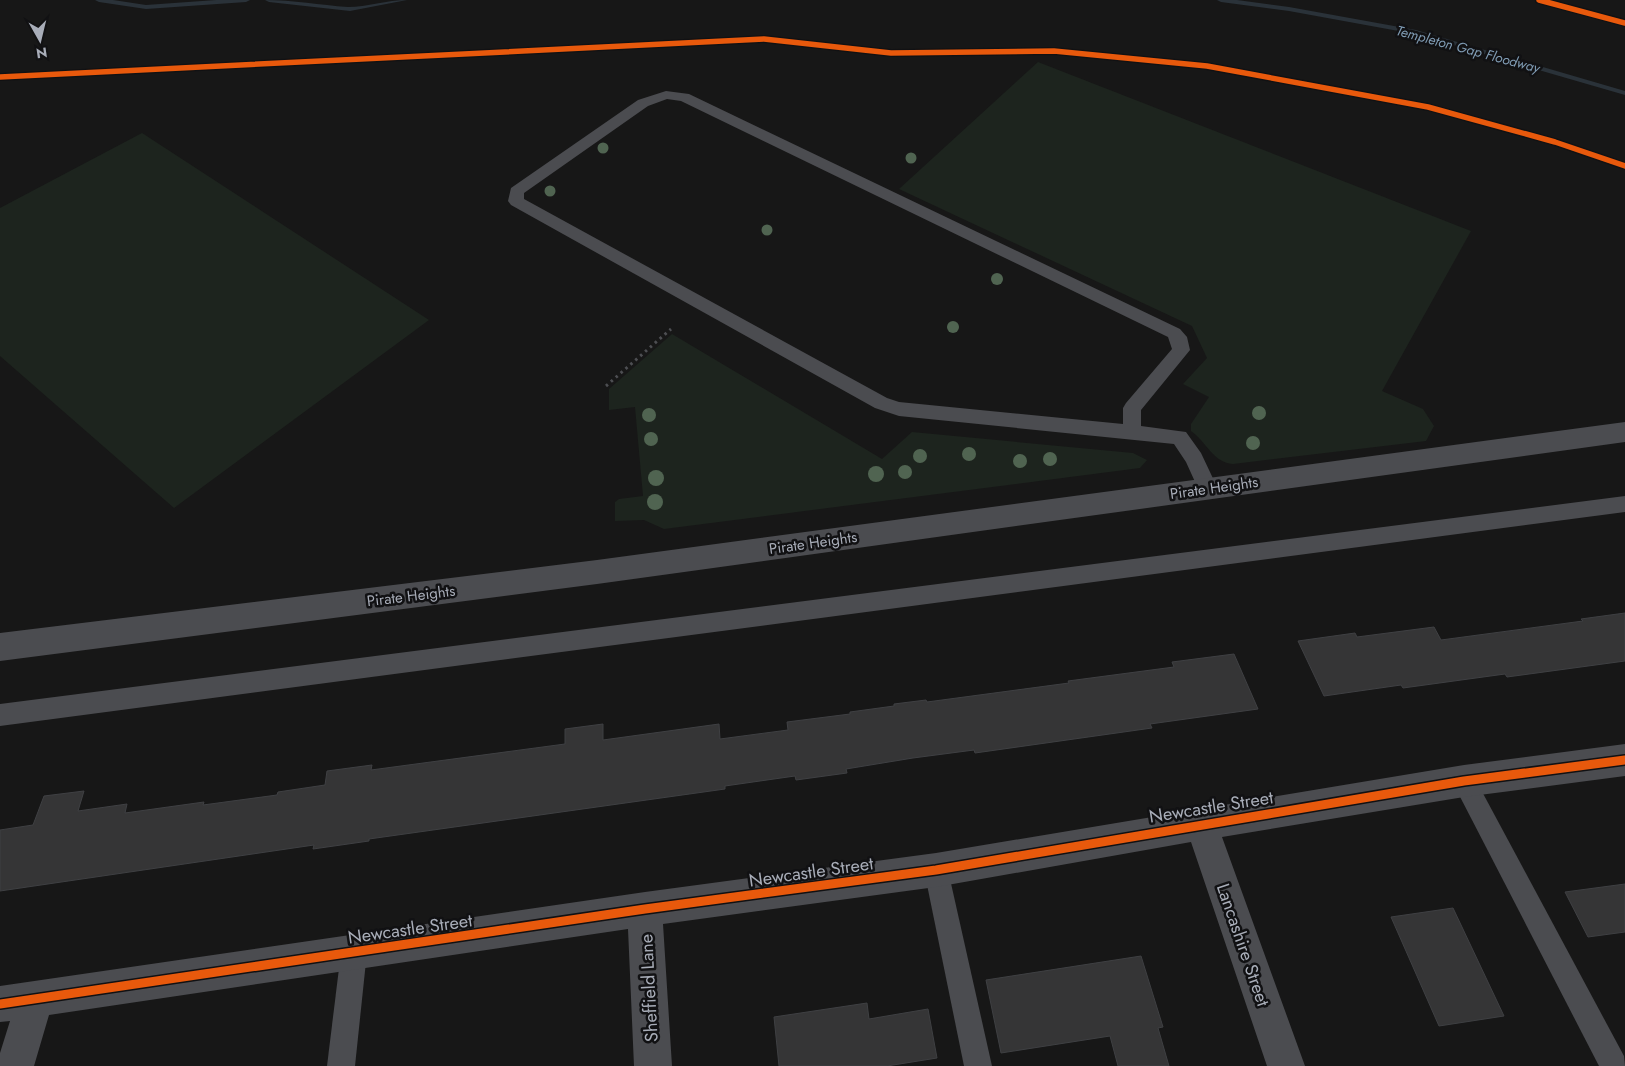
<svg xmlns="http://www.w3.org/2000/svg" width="1625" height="1066" font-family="Jost,sans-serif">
	<rect width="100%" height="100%" fill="#171717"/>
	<g fill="#1d241e">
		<path d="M1038,62L1471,231L1382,391L1423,409L1434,426L1426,441L1233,464C1212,462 1207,442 1191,431V424L1209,397L1183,384L1207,358L1192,326L899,189Z"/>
		<path d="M142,133L429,320L174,508L0,356V208Z"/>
		<path d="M672,334L882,459L912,432L1133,453L1147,460L1140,468L664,529L644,520L615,521V502L619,499L643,496L635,407L609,410V389Z"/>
	</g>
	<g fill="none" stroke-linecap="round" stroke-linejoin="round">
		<g fill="#2a3239" fill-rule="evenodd">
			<path d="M95,0H113L146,5L216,0H250L246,2L146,9L99,2Z"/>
			<path d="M265,0C293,0 320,5 348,7C367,7 387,0 407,0L350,11L269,2Z"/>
			<path d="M1217,0H1237L1289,7L1416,30L1625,91V95L1415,34L1289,11L1221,2Z"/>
		</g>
	</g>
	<g fill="#353536" stroke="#3f4043">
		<path d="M1625,613V661L1507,677L1505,674L1403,688L1401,685L1324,696L1298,641L1355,633L1357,637L1434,627L1441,640L1583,621L1581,619Z"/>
		<path d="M1234,654L1258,709L1150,724L1152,728L975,753L974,750L913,758L846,769L847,773L796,780L795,776L725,786V789L369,839V841L313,849L314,845L0,891V830L33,825L44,796L84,791L78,811L127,804L125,813L204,802L203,805L277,795L278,792L325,785L327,771L372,765L371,770L565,744V729L603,724V740L719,724L720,739L788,730L787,722L850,714V712L894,706V704L926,700L927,702L1069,683L1068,681L1174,667L1172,662Z"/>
		<path d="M1625,884V932L1588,937L1565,892Z"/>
		<path d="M1453,908L1504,1016L1439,1026L1391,917Z"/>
		<path d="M1141,956L1163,1027L1158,1028L1169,1066H1118L1110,1036L1001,1053L986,980Z"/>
		<path d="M867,1003L869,1019L928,1009L937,1058L887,1066H779L774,1017Z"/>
	</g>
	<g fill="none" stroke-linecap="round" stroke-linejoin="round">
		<path stroke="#4d4e52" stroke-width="3" stroke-dasharray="2.5 4" stroke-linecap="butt" d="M606,386L671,329"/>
		<g fill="#4b4c50" fill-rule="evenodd">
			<path d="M666,91L689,94L1180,329L1187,337L1190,350L1141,410V426L1186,432L1201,453L1218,489L1215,495L1208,497L1201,495L1186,462L1174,444L899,416L875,408L511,205L508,201L511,188L638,100ZM667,99L681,101L1168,337L1172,349L1126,403L1123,408V424L899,402L887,398L524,199V193L648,106Z"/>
			<path d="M1625,496V512L0,726V704Z"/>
			<path d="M1464,769L1472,773L1624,1056L1625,1066H1599L1456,789L1452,781L1456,773Z"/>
			<path d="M936,858L945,861L948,870L992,1066H964L924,870L927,861Z"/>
			<path d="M354,939L363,943L367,952L355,1066H327L341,952L345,943Z"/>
		</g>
		<g fill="#4b4c50" fill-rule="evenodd">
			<path d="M1625,422V442L597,584L0,661V633L597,560Z"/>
			<path d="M1625,744V776L1464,797L1222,837L1305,1066H1267L1191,842L936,887L663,924L672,1066H634L628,929L49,1015L34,1066H0V1053L10,1021L0,1022V986L645,892L936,853L1464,765Z"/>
		</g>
		<g stroke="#111113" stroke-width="8">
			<g id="cycleway-far1">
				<path d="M1539,0L1625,23"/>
				<path d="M0,77L764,39L891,53L1054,51L1207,66L1428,107L1555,142L1625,166"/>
			</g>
		</g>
		<g stroke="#111113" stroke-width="12">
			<path id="cycleway" d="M0,1004L645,909L936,870L1464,781L1625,760"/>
		</g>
		<use href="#cycleway-far1" stroke="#e8590c" stroke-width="5.5"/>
		<use href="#cycleway" stroke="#e8590c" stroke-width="9"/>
	</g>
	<g fill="#506451">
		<circle cx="603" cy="148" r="5.5"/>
		<circle cx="911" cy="158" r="5.5"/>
		<circle cx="550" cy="191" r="5.5"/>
		<circle cx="767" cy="230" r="5.5"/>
		<circle cx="997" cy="279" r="6"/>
		<circle cx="953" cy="327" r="6"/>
		<circle cx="1259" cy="413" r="7"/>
		<circle cx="649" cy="415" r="7"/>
		<circle cx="651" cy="439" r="7"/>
		<circle cx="1253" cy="443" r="7"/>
		<circle cx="969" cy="454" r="7"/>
		<circle cx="920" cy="456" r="7"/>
		<circle cx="1050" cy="459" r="7"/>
		<circle cx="1020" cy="461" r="7"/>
		<circle cx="905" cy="472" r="7"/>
		<circle cx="876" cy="474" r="8"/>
		<circle cx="656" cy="478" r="8"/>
		<circle cx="655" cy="502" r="8"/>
	</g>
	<g text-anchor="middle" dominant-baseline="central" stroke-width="5" stroke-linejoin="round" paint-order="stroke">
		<g font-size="14" font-style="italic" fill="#7f9bb3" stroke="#111113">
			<text transform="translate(1468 49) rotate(15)">Templeton Gap Floodway</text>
		</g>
		<g font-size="15" fill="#a8adb8" stroke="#111113">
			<text transform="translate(1214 488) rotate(-8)">Pirate Heights</text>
			<text transform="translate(813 543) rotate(-8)">Pirate Heights</text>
			<text transform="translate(411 596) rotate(-7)">Pirate Heights</text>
		</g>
		<g font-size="18" fill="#a8adb8" stroke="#111113">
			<text transform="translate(1211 807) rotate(-9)">Newcastle Street</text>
			<text transform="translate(811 872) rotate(-8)">Newcastle Street</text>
			<text transform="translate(410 929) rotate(-8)">Newcastle Street</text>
			<text transform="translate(1243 945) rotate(71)">Lancashire Street</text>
			<text transform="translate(649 988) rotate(-93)">Sheffield Lane</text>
		</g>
	</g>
	<g transform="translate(40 40) rotate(172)" stroke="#111113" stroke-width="4" paint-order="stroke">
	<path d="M0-4L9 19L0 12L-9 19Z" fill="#a8adb8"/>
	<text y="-8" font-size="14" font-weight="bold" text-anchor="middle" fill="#a8adb8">N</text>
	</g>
</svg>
